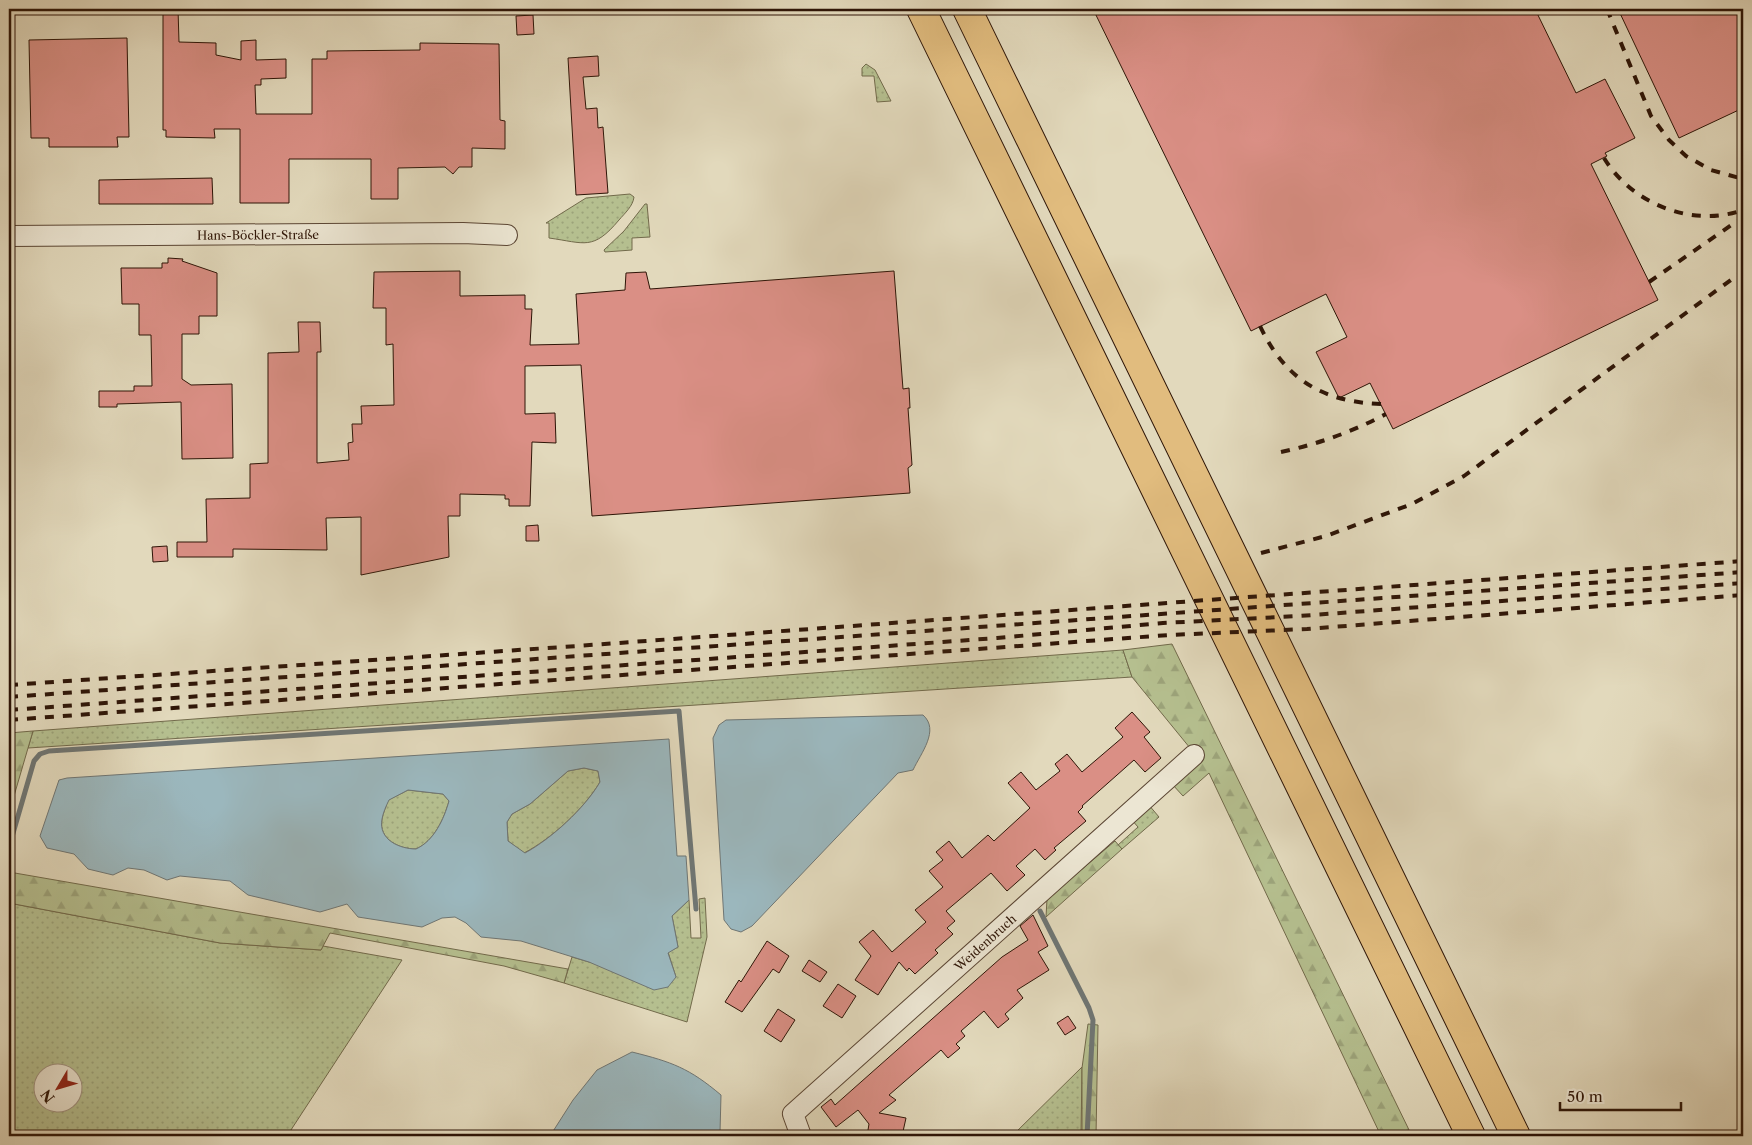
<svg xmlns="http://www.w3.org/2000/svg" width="1752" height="1145" font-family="'Libre Caslon Text',serif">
	<defs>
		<pattern id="grass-dots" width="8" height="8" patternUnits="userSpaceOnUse" patternTransform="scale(1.25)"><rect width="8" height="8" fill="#b5bf8f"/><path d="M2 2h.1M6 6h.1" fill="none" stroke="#9ca37a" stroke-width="1.8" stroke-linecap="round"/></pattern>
		<pattern id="forest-firs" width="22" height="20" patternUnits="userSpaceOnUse" patternTransform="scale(1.25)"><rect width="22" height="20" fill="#b5bf8f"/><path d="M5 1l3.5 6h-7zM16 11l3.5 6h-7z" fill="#9ca37a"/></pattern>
	</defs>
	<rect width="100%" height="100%" fill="#e2d9bc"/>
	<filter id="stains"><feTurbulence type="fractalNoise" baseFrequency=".004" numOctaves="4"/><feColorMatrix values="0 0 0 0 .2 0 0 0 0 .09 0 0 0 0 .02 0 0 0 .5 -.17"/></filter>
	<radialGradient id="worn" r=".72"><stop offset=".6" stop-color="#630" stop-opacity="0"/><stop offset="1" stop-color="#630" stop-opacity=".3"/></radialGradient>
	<g fill="url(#grass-dots)" stroke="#726a4b" fill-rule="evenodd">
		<path d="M866,64L875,70L891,101L877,102L874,76H862V68Z"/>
		<path d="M630,194L634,197C633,206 625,213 619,220C593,251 585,243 549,238V223H546L586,198Z"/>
		<path d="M645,204H647L650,237L632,238V250L605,252L604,250L624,231Z"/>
		<path d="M1123,650L1132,677L28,748L33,731Z"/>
		<path d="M584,768L598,771L600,782C584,809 551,839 524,853L508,841L507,822L512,814L530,804L568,771Z"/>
		<path d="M408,790L443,794L449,801C444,819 434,841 416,849C400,849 378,840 382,819C383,813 386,807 388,800Z"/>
		<path d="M1148,804L1159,817L1122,849L1118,845L1138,827L1131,819Z"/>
		<path d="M705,898L707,937L687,1022L564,983L572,957L589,962L676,977L668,952L678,947L672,916L689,900L691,938H701L699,899Z"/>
		<path d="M9,903L220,943L321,950L323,946L402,960L287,1136H9ZM42,1072H72V1102H42Z"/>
		<path d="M1082,1067L1081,1136H1012Z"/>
	</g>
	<g fill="url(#forest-firs)" stroke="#726a4b">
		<path d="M1172,644L1412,1136H1381L1209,773L1183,796L1172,784L1199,759L1132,677L1123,650Z"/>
		<path d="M33,731L9,813V733Z"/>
		<path d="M1115,841L1122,849L1046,917L1047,899Z"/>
		<path d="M9,872L568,969L564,983L504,966L330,933L321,950L220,943L9,903Z"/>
		<path d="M1088,1024L1098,1025L1096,1136H1082V1068Z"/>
	</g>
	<g fill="#9bb7bd" stroke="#6f7674" fill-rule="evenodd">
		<path d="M923,715C940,730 921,753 913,770L898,773L752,926L741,932L731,929L724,920L713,738L719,725L726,720Z"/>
		<path d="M669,739L677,856H686L689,900L672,916L678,947L668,953L676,977L668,987L654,990L589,962L521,941L481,937L466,923L455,917L442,918L422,927L358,917L347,904L320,912L248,895L230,881L180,876L167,880L144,870L128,868L113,875L88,869L74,854L47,848L40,836L59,780L67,778ZM584,768L598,771L600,782C585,808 551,839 525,853L508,841L507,822L512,814L530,804L568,771ZM408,790L443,794L449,801C444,819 434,841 416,849C400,849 378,840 382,819C383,813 386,806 389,800Z"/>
		<path d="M632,1052C672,1062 689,1068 721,1095L720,1132L717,1136H550L573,1100L597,1070Z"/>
	</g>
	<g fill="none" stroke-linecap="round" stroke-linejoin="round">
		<g stroke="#6f7674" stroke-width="5">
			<path d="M9,847L34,761L40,754L49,751L679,711L696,909"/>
			<path d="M1040,911L1089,1008L1093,1020L1087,1136"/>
		</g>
	</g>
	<g fill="#da8f85" stroke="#2e1507">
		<path d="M163,9H178L179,42L216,43V55L241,60V41L256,40V60L286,59V78L261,79V85H255L256,114H312V59H327V51L420,50V43L499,44L500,120L505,121V149L472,148V167H459L453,174L445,167L398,168V199H371V159H289V203H240V129H214L215,138L166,137V130H163Z"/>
		<path d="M1093,9H1535L1576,93L1605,79L1635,138L1605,153L1607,156L1591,164L1658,300L1393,429L1370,383L1339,398L1316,352L1347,337L1326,294L1251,331Z"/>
		<path d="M1618,9H1743V108L1679,138Z"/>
		<path d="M533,15L534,34L517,35L516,16Z"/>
		<path d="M127,38L129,137H117L118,147H49V138H31L29,40Z"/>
		<path d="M598,56L599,76L583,77L586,109L597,108L598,128L603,127L608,193L576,195L568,58Z"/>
		<path d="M212,178L213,204H99V180Z"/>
		<path d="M168,258L183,259L182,261L217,273V316H199V334H182V379L191,385L232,384L233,458L182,459L181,402L117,404V407H99V391H134V386H152L151,335H139V304H122L121,268H162V263H168Z"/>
		<path d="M460,271V296L525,295V309H532L530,345L579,344L576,294L625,290L626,273L646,272L650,289L894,271L903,389L909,388L910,408H908L912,465L908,468L910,493L592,516L581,365L525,366V414L555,413L556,443L532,442L530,506H509V499H505V495L460,494V516H448L449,557L361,575V517L326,518L327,550L233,549V557H177V542H207L206,499L250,498V464L268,463V353L299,352L298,322H320L321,352H317V463L349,460L348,443L353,442L352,424H362L361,406L394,405L393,344L386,345V308H373L374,272Z"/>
		<path d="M538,525L539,541H526V526Z"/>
		<path d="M167,546L168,561L153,562L152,547Z"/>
		<path d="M1132,712L1150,732L1144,737L1161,758L1145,772L1134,760L1082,806L1083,807L1078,812L1086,821L1054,848L1056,850L1045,860L1035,849L1016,866L1025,875L1007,891L991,873L946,911L955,921L947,928L953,934L935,950L938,953L915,974L909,968L907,971L899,962L878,995L855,980L871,956L859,942L873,930L892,952L926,922L915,910L943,887L929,871L943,860L936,852L949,841L962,858L988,835L994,841L1030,808L1008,783L1021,772L1036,790L1060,771L1055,764L1067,754L1082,772L1123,737L1115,728Z"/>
		<path d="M1033,915L1048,946L1038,952L1049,970L1017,990L1023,998L1005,1014L1009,1019L998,1028L984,1011L961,1031L965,1036L956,1044L960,1048L948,1058L941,1050L889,1095L896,1100L879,1113L906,1118L902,1136H867L869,1124L858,1110L836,1127L821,1107L831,1099L835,1105L1002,957L1028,940L1020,926Z"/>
		<path d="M767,941L789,956L779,973L773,969L742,1012L725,1002L739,980L741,982Z"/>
		<path d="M809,960L827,972L820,982L802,971Z"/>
		<path d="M838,984L856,996L842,1018L823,1006Z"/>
		<path d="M778,1009L795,1020L781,1042L764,1031Z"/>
		<path d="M1068,1016L1076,1028L1065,1035L1057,1023Z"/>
	</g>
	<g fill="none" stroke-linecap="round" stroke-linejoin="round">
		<g stroke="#5b4634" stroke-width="22">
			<g id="street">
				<path id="s1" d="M9,236L463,233L507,235"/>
				<path id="s2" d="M801,1136L793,1114L1194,755"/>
			</g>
		</g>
		<g stroke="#2e1507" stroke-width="30">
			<g id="highway">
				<path d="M921,9L1471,1136"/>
				<path d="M967,9L1516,1136"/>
			</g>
		</g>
		<use href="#street" stroke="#ece6d3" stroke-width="20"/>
		<use href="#highway" stroke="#e1bc7e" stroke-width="28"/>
		<g stroke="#2e1507" stroke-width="4" stroke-dasharray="9 9" stroke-linecap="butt">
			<path d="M1607,9L1651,116L1669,140L1686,156L1711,170L1743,179"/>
			<path d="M1604,158C1632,204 1692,228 1743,210"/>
			<path d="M1649,282L1743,217"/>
			<path d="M1260,326C1285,379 1322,402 1381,404"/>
			<path d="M1281,452C1318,444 1352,432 1386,414"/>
			<path d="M1261,553L1326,536L1412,504L1464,476L1743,271"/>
			<path d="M9,685L577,646L1743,561"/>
			<path d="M9,697L1743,572"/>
			<path d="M9,710L997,638L1163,623L1299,616L1743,583"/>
			<path d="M9,720L1169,635L1307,629L1743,595"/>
		</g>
	</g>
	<g text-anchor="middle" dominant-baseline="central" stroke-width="4" stroke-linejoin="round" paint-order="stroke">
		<g font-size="12" fill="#2e1507" stroke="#ece6d3">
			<text stroke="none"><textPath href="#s1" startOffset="249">Hans-Böckler-Straße</textPath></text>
			<text stroke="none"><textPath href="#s2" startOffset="281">Weidenbruch</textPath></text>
		</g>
	</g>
	<rect width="1752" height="1145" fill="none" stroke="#e2d9bc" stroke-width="30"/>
	<rect x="10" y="10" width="1732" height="1125" fill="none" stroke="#2e1507" stroke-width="2.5"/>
	<rect x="15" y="15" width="1722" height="1115" fill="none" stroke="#2e1507"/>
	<g transform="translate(58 1088) rotate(232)"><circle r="24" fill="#ece6d3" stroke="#a09281"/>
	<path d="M0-4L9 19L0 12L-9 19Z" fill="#8f2418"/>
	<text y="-8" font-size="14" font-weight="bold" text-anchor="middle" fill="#2e1507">N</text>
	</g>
	<path d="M1560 1102v8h121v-8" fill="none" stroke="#2e1507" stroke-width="2.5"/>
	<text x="1567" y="1102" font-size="15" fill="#2e1507" stroke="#ece6d3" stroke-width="4" paint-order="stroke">50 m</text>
	<rect width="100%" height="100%" filter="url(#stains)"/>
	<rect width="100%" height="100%" fill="url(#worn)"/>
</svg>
